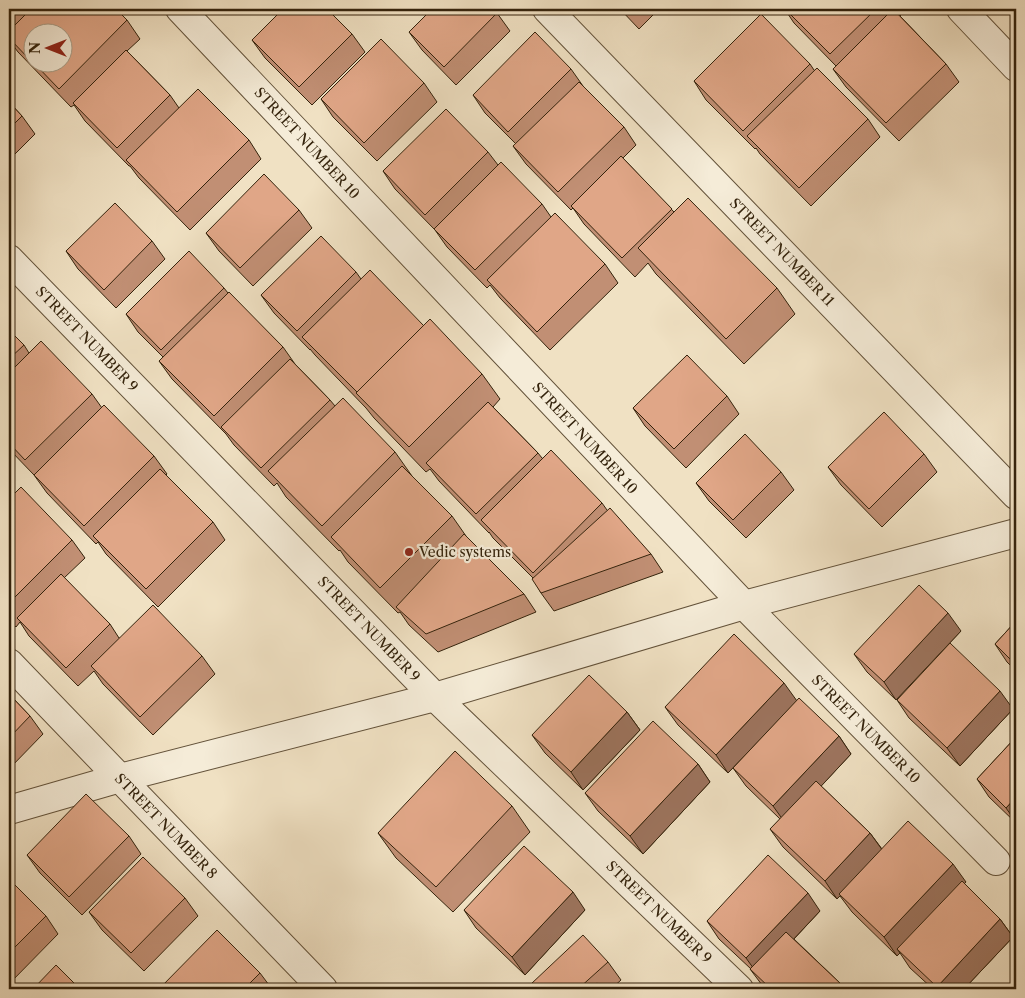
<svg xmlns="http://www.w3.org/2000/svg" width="1025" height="998" font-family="'Libre Caslon Text',serif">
	<rect width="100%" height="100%" fill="#f0e1c3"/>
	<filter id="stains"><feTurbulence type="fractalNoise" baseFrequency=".004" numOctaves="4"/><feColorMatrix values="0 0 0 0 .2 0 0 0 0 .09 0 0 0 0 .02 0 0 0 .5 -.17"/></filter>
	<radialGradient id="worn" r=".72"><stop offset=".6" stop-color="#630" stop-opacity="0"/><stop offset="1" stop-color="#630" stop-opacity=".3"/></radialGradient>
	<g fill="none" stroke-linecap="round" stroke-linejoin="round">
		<g stroke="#63523a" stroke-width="30">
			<g id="minor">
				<path d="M180,9L744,605L996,861"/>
				<path d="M547,9L1016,495"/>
				<path d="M961,9L1016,67"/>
				<path d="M9,259L435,697L739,989"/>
				<path d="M9,663L323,989"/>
				<path d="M9,810L120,778L435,697L744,605L1016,533"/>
			</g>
		</g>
		<use href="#minor" stroke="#f5ecd8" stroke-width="28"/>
	</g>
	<g fill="#c18f74" stroke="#34230c">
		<path d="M9,9H116L127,20L140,39L127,51L170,95L179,108L249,140L261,159L190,230L139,178L130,166H129L85,121L74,105L71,107L18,52L9,40Z"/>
		<path d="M620,9H659L639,29Z"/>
		<path d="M780,9H906L900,16L946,64L959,82L899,141L846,87L833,69L836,66L794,23L786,11L784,13Z"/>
		<path d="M497,13L510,31L456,85L422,50L409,32Z"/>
		<path d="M352,34L365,52L312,105L265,58L252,40Z"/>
		<path d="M810,64L814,70L868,119L880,137L811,206L760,154L756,148L755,149L706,100L694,81Z"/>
		<path d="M571,69L583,86L624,127L636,145L623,158L674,212L777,288L795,314L744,364L656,274L648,263L635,277L584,224L573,208L571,210L526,164L513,146L516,144L485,113L473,95Z"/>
		<path d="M424,83L437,102L377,161L333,117L321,99Z"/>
		<path d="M9,102L22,116L35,134L9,160Z"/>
		<path d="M488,152L498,165L542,204L551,217L605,264L618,283L550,350L500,298L490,285L487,288L447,247L435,230L395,189L383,171Z"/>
		<path d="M299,210L312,228L253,286L219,251L206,233Z"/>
		<path d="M152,241L165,259L116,308L78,269L66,251Z"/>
		<path d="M356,272L361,279L424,326L482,374L500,399L493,407L538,453L542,458L602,503L607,510L651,554L663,572L554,611L541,593L533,578L493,538L489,532V533L439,481L430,469L426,472L374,418L366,408L315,355L310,349V350L274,313L261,295Z"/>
		<path d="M224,288L228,293L283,347L295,364L330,400L335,406L395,452L412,476L452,516L466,536L524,594L536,612L438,652L409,625L400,612L398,613L348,562L340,550L339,551L286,497L277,483L274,486L234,445L226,434L172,379L159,361L163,357L138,332L126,314Z"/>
		<path d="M9,330L24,345L29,353L92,394L102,408L154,456L167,474L166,475L213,522L225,540L158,607L106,554L98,542L96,544L47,493L34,475L9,449Z"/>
		<path d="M727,396L739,414L686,468L645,426L633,408Z"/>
		<path d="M924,454L937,472L882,527L841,485L828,467Z"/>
		<path d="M781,472L794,490L746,538L709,501L696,483Z"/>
		<path d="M9,488L13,494L72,540L85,558L64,578L110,624L119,638L202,656L215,674L153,735L103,684L94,671L78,686L29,636L20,622L16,627L9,620Z"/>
		<path d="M1016,621V671L1007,662L995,644Z"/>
		<path d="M961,631L896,700L867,672L854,654Z"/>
		<path d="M9,694L30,716L43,734L9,769Z"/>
		<path d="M796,700L839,736L851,754L821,786L870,833L882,849L966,882L964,884L1000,919L1013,937L964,989H933L910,968L900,953L897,956L852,912L840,896L837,899L783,847L770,829L780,819L746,786L733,768L728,773L678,725L665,707Z"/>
		<path d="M897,700L1013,709L960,766L909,718Z"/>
		<path d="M627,712L640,730L583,790L545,753L532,735Z"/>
		<path d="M1016,737V823L989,797L977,779Z"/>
		<path d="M698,764L710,782L643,854L598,811L585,793Z"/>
		<path d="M512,806L530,832L453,912L396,858L378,833Z"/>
		<path d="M129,836L141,854L82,915L40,873L27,855Z"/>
		<path d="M9,879L46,916L58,934L9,984Z"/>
		<path d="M185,898L198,916L144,971L102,930L89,912Z"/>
		<path d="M464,910H585L525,975L476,928Z"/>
		<path d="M820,911L794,939L842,985L845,989H765L750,969H751L719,939L707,921Z"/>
		<path d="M608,962L621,980L611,989H534L531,984Z"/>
		<path d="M260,973L272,989H159Z"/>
	</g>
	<g fill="#9d745e" stroke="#34230c">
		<path d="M948,613L961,631L896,700L884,682Z"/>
		<path d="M784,683L797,701L728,773L716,755Z"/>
		<path d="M1000,691L1013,709L960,766L947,748Z"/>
		<path d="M627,712L640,730L583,790L571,772Z"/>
		<path d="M839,736L851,754L786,824L773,806Z"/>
		<path d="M698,764L710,782L643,854L630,836Z"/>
		<path d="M1016,797V822L1006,808Z"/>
		<path d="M870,833L883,851L837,899L825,881Z"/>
		<path d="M953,864L966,882L900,952L897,949L900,953L897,956L884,937Z"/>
		<path d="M573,892L585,910L525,975L512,957Z"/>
		<path d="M808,893L820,911L759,976L746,958Z"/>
		<path d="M1000,919L1013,937L964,989H939L937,987Z"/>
	</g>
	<g fill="#e0a687" stroke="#34230c">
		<path d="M31,9H116L127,20L59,89L33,62H62V32H32V62L9,38V31Z"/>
		<path d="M283,9H327L352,34L299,87L252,40Z"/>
		<path d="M432,9H493L497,13L444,67L409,32Z"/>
		<path d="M785,9H876L830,54Z"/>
		<path d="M893,9L946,64L886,123L833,69Z"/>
		<path d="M761,14L810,64L743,131L694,81Z"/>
		<path d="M535,32L571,69L508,132L473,95Z"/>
		<path d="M381,39L424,83L364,143L321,99Z"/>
		<path d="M126,50L170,95L117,148L73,103Z"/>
		<path d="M817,68L868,119L799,188L747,136Z"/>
		<path d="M579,82L624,127L558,192L513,146Z"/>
		<path d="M198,89L249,140L177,212L126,160Z"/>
		<path d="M9,102L22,116L9,129Z"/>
		<path d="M446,109L488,152L425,215L383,171Z"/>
		<path d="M621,156L672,209L622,258L571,206Z"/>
		<path d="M501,162L542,204L475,270L434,229Z"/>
		<path d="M264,174L299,210L240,268L206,233Z"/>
		<path d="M688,198L777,288L726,339L638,248Z"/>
		<path d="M115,203L152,241L104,290L66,251Z"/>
		<path d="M555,213L605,264L537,332L487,280Z"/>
		<path d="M321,236L356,272L297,331L261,295Z"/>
		<path d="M189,251L224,288L161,350L126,314Z"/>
		<path d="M370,270L424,326L357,392L302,337Z"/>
		<path d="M229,292L283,347L214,416L159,361Z"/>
		<path d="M430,319L482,374L409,447L356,393Z"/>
		<path d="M9,330L24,345L9,359Z"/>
		<path d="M41,341L92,394L25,460L9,443V373Z"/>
		<path d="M687,355L727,396L674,449L633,408Z"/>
		<path d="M290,359L330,400L261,468L221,427Z"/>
		<path d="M343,398L395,452L322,526L268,471Z"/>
		<path d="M488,402L538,453L476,514L426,463Z"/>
		<path d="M104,405L154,456L84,526L34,475Z"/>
		<path d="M884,412L924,454L869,509L828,467Z"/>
		<path d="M745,434L781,472L733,520L696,483Z"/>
		<path d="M551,450L602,503L533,573L481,520Z"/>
		<path d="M402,466L452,516L380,588L331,537Z"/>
		<path d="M160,469L213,522L146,589L93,536Z"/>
		<path d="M21,487L72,540L9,603V499Z"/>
		<path d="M610,508L651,554L541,593L532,579Z"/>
		<path d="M464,534L524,594L426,634L396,607Z"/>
		<path d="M61,574L110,624L66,668L17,618Z"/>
		<path d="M919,585L948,613L884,682L854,654Z"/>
		<path d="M153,605L202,656L140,717L91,666Z"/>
		<path d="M1016,621V665L995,644Z"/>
		<path d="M734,634L784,683L716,755L665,707Z"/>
		<path d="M950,643L1000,691L947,748L897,700Z"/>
		<path d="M589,675L627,712L571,772L532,735Z"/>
		<path d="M9,694L30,716L9,738Z"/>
		<path d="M799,698L839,736L773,806L733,768Z"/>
		<path d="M653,721L698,764L630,836L585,793Z"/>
		<path d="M1016,737V797L1006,808L977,779Z"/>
		<path d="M455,751L512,806L436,887L378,833Z"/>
		<path d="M816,781L870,833L825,881L770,829Z"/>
		<path d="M86,794L129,836L69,897L27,855Z"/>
		<path d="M908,821L953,864L884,937L839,894Z"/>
		<path d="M524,846L573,892L512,957L464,910Z"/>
		<path d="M768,855L808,893L746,958L707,921Z"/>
		<path d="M143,857L185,898L131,953L89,912Z"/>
		<path d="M9,879L46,916L9,953Z"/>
		<path d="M962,881L1000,919L937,987L897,949Z"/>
		<path d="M217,930L260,973L244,989H159Z"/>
		<path d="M786,932L842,985L838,989H771L750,969Z"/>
		<path d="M583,935L608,962L578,989H536L531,984Z"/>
		<path d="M56,965L80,989H33Z"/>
		<path d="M597,983L604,989H590Z"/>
	</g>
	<circle fill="#8f2418" stroke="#f5ecd8" stroke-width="2" cx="409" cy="552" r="5"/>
	<g text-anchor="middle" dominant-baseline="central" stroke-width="4.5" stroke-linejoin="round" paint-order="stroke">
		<g font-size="14" fill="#34230c" stroke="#f5ecd8">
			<text transform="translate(307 143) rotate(47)">STREET NUMBER 10</text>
			<text transform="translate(782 252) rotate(46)">STREET NUMBER 11</text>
			<text transform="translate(87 339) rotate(46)">STREET NUMBER 9</text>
			<text transform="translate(585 438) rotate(47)">STREET NUMBER 10</text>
			<text transform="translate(369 629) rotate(46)">STREET NUMBER 9</text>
			<text transform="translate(866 729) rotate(45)">STREET NUMBER 10</text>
			<text transform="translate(166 826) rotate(46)">STREET NUMBER 8</text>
			<text transform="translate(659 912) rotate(44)">STREET NUMBER 9</text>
		</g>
		<g font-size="14" fill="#34230c" stroke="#f5ecd8" text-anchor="start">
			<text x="419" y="552">Vedic systems</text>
		</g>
	</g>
	<rect width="1025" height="998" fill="none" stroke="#f0e1c3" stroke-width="30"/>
	<rect x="10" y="10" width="1005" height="978" fill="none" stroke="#34230c" stroke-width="2.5"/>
	<rect x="15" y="15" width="995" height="968" fill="none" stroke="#34230c"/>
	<g transform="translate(48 48) rotate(270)"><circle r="24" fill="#f5ecd8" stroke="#a89c86"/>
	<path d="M0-4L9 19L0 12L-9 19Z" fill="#8f2418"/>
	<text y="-8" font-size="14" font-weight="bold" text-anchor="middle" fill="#34230c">N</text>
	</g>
	<rect width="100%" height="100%" filter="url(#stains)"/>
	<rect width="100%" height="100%" fill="url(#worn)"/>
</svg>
